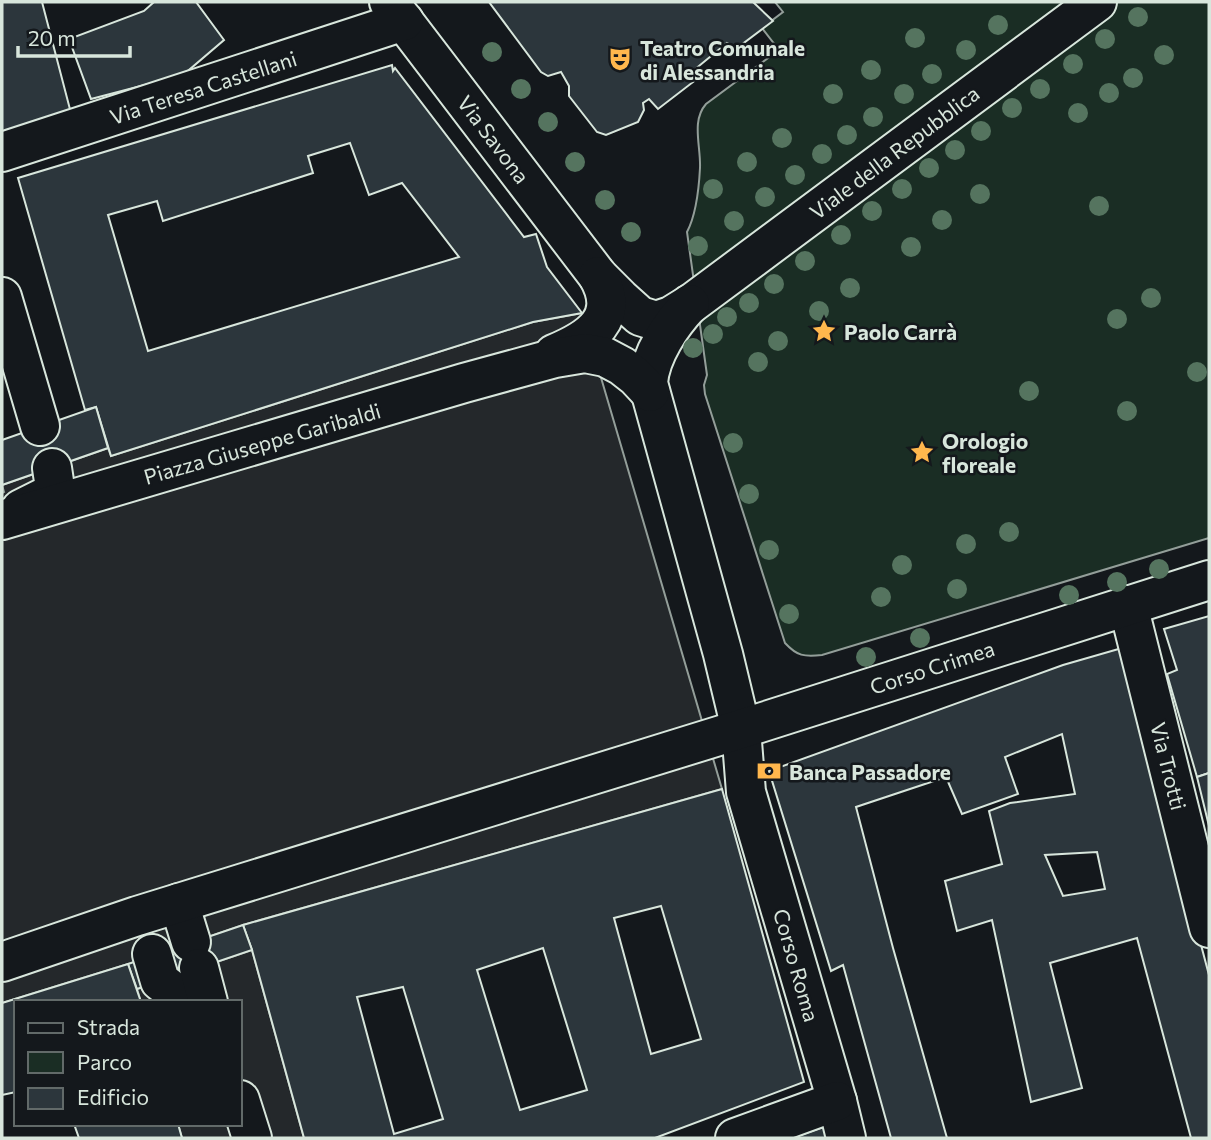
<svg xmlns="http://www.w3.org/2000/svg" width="1211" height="1140" font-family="Commissioner,sans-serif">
	<rect width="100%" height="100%" fill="#14181c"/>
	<path fill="#1a2d24" stroke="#939e99" stroke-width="2" d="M775,2H1209V538L822,655C804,657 797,656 785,643L705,394L704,385L707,375L687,232C696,215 699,187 700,168C701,146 691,121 706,104L779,50L762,28L783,12Z"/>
	<g fill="#24282b" stroke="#939e99" stroke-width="2">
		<path d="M582,313L722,789L243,925L128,964L2,1003V493L4,492L2,485L108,448L111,456L533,322Z"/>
		<path d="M252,950L304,1138H182L178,1124H240V1002H141L137,989Z"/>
	</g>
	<g fill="#2c363c" stroke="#d8e6dc" stroke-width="2" fill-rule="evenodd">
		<path d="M2,2H42L72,117L2,139Z"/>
		<path d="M154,2H196L224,40L183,75L91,99L69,39L144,11Z"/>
		<path d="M489,2H753L773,21L737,48L727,43L694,70L697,79L658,109L649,99L643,103L644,110L638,122L606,135L597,132L569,96V86L561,72L548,76L541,72Z"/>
		<path d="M392,65L393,71L395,68L524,237L536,234L547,267L582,313L533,322L111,456L96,407L85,410L18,178ZM350,143L369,195L402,183L459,257L148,351L108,215L157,201L163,221L313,173L308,156Z"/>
		<path d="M96,407L108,448L2,485V440Z"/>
		<path d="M1209,616V773L1197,777L1167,674L1177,670L1164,629Z"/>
		<path d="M1122,648L1209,975V1138H1191L1137,938L1050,963L1082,1088L1031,1102L992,920L957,931L945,881L1002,864L989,811L1010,803L1075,794L1062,734L1005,757L1018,794L962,814L946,777L856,807L893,948L947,1138H891L843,965L831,971L769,771L1063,665ZM1097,852L1105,889L1063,896L1045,855Z"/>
		<path d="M1209,773V826L1197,777Z"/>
		<path d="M722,789L804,1082L655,1138H304L252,950L243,925ZM661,906L701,1039L651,1054L614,918ZM543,948L587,1090L520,1110L477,970ZM403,987L443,1119L394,1134L357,997Z"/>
		<path d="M243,925L252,950L137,989L128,964Z"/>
		<path d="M128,964L141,1002H16V1092L2,1095V1003Z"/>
		<path d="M74,1124H178L182,1138H79Z"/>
		<path d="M826,1126L829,1138H792Z"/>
	</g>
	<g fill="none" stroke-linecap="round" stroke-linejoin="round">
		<g stroke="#d8e6dc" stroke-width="42">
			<g id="minor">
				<path d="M389,2L598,276L620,298L640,316L656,321L671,316L692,303L1097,2"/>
				<path d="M2,152L404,21"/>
				<path d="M2,297L40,426"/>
				<path d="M690,304C671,324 650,355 648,383L723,654L741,729L746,792L837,1101L846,1138"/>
				<path d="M554,354C590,339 622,319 598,276"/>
				<path d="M21,509L45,497L55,488L52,468"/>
				<path d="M2,520L464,383L555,358L585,353L605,357L622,366L636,377L650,392"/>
				<path d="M1128,605L1209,928"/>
				<path d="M179,903L191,942"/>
				<path d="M152,954L160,981L183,999L184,1002"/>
				<path d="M2,962L137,916L741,729L1209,580"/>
				<path d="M199,968L208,1002"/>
				<path d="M240,1100L252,1138"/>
				<path d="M735,1138L837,1101"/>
			</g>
		</g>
		<use href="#minor" stroke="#14181c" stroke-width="38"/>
	</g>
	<g fill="#55745f">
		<circle cx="1138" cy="17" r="10"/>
		<circle cx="998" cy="25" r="10"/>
		<circle cx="915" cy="38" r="10"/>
		<circle cx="1105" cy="39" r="10"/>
		<circle cx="966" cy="50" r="10"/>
		<circle cx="492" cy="52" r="10"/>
		<circle cx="1164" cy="55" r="10"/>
		<circle cx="1073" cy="64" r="10"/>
		<circle cx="871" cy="70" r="10"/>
		<circle cx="932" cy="74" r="10"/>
		<circle cx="1133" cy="78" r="10"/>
		<circle cx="521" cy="89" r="10"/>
		<circle cx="1040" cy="89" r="10"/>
		<circle cx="1109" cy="93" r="10"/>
		<circle cx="833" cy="94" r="10"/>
		<circle cx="904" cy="94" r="10"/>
		<circle cx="1012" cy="108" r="10"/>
		<circle cx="1078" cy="113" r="10"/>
		<circle cx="873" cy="117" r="10"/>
		<circle cx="548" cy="122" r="10"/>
		<circle cx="981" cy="131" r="10"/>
		<circle cx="847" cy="135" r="10"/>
		<circle cx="782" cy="138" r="10"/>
		<circle cx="955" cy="150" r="10"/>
		<circle cx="822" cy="154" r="10"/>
		<circle cx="575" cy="162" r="10"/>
		<circle cx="747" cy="162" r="10"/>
		<circle cx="929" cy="168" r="10"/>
		<circle cx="795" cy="175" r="10"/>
		<circle cx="713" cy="189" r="10"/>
		<circle cx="902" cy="189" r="10"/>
		<circle cx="980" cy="194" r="10"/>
		<circle cx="765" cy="197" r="10"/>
		<circle cx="605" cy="200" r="10"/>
		<circle cx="1099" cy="206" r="10"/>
		<circle cx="872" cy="211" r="10"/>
		<circle cx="942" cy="220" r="10"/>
		<circle cx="734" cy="221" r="10"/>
		<circle cx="631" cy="232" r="10"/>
		<circle cx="841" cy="235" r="10"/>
		<circle cx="698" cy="246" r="10"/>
		<circle cx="911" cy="247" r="10"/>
		<circle cx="805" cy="261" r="10"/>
		<circle cx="774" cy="284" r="10"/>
		<circle cx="850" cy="288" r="10"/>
		<circle cx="1151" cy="298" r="10"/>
		<circle cx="749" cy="303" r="10"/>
		<circle cx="819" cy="311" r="10"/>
		<circle cx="727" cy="317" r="10"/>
		<circle cx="1117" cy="319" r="10"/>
		<circle cx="713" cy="334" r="10"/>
		<circle cx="778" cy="341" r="10"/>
		<circle cx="693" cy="348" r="10"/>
		<circle cx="758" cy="362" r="10"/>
		<circle cx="1197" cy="372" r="10"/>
		<circle cx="1029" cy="391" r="10"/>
		<circle cx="1127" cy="411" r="10"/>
		<circle cx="733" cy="443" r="10"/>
		<circle cx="749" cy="494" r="10"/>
		<circle cx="1009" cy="532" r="10"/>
		<circle cx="966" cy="544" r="10"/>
		<circle cx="769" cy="550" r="10"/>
		<circle cx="902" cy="565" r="10"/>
		<circle cx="1159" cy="569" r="10"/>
		<circle cx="1117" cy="582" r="10"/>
		<circle cx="957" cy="589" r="10"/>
		<circle cx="1069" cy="595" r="10"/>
		<circle cx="881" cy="597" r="10"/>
		<circle cx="789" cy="614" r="10"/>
		<circle cx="920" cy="638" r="10"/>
		<circle cx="866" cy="657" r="10"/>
	</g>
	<defs>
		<g id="theatre-bare" transform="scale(1.89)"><path d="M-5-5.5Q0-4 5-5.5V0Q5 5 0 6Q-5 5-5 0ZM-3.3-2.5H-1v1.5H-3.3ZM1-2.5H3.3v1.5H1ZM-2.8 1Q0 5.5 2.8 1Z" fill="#ffb74d" stroke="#14181c" stroke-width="2.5" paint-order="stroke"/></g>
		<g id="sight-bare" transform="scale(1.89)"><path d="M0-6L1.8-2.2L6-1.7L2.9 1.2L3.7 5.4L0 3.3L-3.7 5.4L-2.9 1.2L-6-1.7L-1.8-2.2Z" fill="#ffb74d" stroke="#14181c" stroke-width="2.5" paint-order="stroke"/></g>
		<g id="bank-bare" transform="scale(1.89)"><path d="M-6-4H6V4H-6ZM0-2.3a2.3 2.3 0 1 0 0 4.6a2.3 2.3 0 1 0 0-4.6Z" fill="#ffb74d" stroke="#14181c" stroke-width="2.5" paint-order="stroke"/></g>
	</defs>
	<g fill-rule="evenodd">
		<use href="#theatre-bare" x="620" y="59"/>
		<use href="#sight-bare" x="824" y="331"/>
		<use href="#sight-bare" x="922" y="452"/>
		<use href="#bank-bare" x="769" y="771"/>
	</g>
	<g text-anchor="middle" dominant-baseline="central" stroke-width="5" stroke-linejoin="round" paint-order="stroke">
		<g font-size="21" font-weight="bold" fill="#d8e6dc" stroke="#14181c" text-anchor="start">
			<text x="640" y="47">Teatro Comunale<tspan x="640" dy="24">di Alessandria</tspan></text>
			<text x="844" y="331">Paolo Carrà</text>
			<text x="942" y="440">Orologio<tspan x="942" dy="24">floreale</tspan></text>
			<text x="789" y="771">Banca Passadore</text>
		</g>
		<g font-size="21" fill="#d8e6dc" stroke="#14181c">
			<text transform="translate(203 87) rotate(-18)">Via Teresa Castellani</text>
			<text transform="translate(494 139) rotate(53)">Via Savona</text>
			<text transform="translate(894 152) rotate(-37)">Viale della Repubblica</text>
			<text transform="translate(262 443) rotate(-16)">Piazza Giuseppe Garibaldi</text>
			<text transform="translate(932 667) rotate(-18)">Corso Crimea</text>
			<text transform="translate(1169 766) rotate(76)">Via Trotti</text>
			<text transform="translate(797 965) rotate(74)">Corso Roma</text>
		</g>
	</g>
	<rect width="1211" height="1140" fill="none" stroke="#d8e6dc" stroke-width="7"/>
	<rect x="14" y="1000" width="228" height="126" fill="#14181c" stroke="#626a69" stroke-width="2"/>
	<rect x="28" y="1023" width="35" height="10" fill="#14181c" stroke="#626a69" stroke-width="2"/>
	<text x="77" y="1035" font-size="21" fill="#d8e6dc">Strada</text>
	<rect x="28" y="1052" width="35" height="21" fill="#1a2d24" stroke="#626a69" stroke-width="2"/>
	<text x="77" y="1070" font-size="21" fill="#d8e6dc">Parco</text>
	<rect x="28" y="1088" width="35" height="21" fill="#2c363c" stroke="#626a69" stroke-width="2"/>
	<text x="77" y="1105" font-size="21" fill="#d8e6dc">Edificio</text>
	<path d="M18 46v10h112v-10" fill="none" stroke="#d8e6dc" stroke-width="3.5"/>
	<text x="28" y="46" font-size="21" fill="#d8e6dc" stroke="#14181c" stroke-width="5" paint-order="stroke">20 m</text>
</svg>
